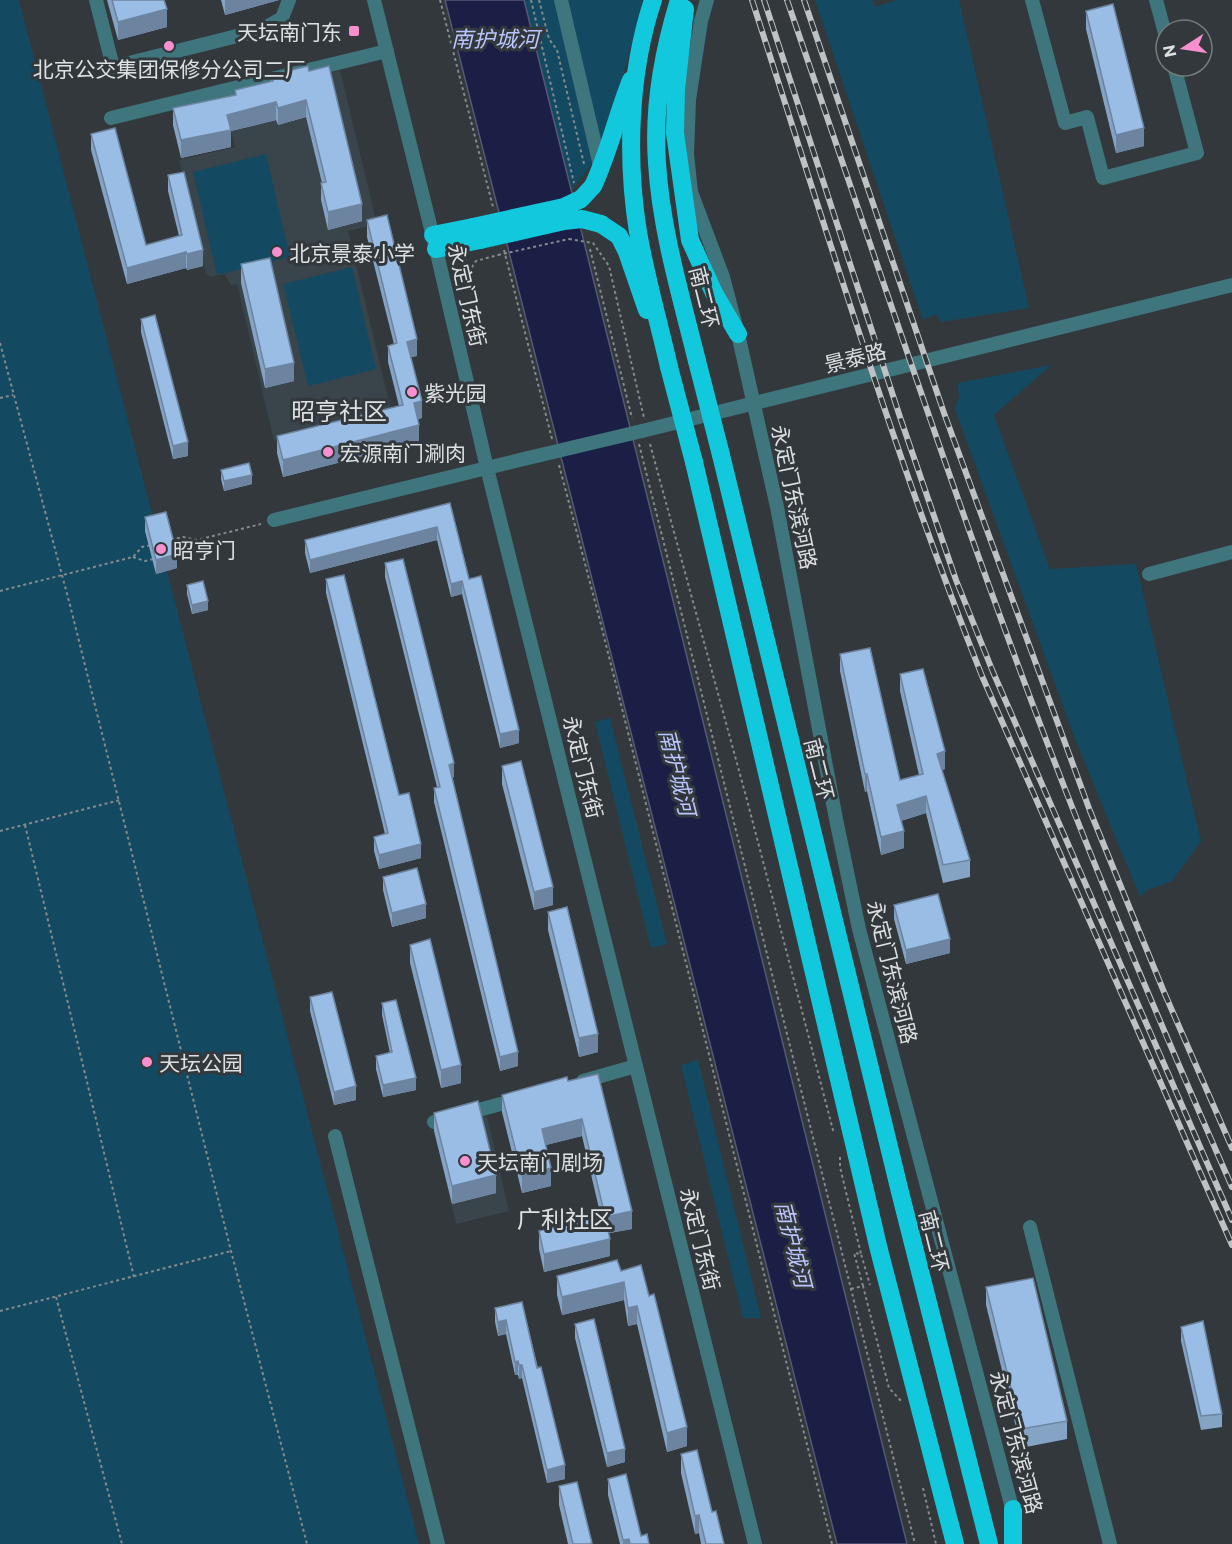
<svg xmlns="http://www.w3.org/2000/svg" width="1232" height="1544" font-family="Commissioner,'Noto Sans SC',sans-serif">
	<rect width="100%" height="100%" fill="#32383b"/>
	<g fill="#39444b">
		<path d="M340,70L377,224L348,231L392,414L274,441L237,284L231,285L224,274L210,277L206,274L179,160L235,147L223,98Z"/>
		<path d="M487,1116L509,1211L456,1224L434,1129Z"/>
	</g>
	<g fill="#144a61">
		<path d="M0,0H19L419,1544H0Z"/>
		<path d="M524,0H643L604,148L571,191Z"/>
		<path d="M815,0H872L875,7L897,0H959L1029,308L941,322L936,314L923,320Z"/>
		<path d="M266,154L290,257L217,275L193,172Z"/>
		<path d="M352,267L376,369L308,386L283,284Z"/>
		<path d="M1051,365L994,415L1050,569L1136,564L1201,841L1172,881L1147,890L1140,897L1074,736L955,409L959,397L958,383Z"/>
		<path d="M610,718L667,944L651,948L595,722Z"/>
		<path d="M698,1060L761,1318H743L681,1065Z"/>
	</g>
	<path fill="#1b1f45" stroke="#555974" stroke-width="1.5" d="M445,0H524L907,1544H837Z"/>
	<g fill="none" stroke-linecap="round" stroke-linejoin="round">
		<g stroke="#858a8c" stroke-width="2" stroke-dasharray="3 3" stroke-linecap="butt">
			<path d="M440,0L493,207"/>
			<path d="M531,0L574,183"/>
			<path d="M539,0L549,39L557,50L584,164"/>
			<path d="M569,239L593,243L609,266L644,418"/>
			<path d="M590,249L632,418"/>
			<path d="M504,250L552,439"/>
			<path d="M465,258L469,271L476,261L498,255"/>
			<path d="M0,343L70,605L231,1251L307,1544"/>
			<path d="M0,398L13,395"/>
			<path d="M639,444L915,1544"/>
			<path d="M650,444L747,800L834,1134"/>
			<path d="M559,465L598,613L832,1544"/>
			<path d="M171,540L183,537L197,540L261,524"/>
			<path d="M176,554L187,551L196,541"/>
			<path d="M133,557L145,561L153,559"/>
			<path d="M0,591L133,557L142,547L151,545"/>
			<path d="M25,825L134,1277"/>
			<path d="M0,831L120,800"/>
			<path d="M840,1157V1167L861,1254"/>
			<path d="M863,1286L854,1253L861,1254L870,1285"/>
			<path d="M851,1289L863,1286L889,1388L902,1402"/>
			<path d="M56,1297L122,1544"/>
			<path d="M0,1311L231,1251"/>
			<path d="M923,1488L936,1544"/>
		</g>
		<g stroke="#3f757c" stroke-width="14">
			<path d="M96,0L113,67L261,30L282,18L289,0"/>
			<path d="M374,0L436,249L487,468L755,1544"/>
			<path d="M561,0L601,170"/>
			<path d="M707,0L701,21L689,100L687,154L691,192L723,277L738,334L777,507L836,819L859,929L1015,1519"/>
			<path d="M1032,0L1065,123L1087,117L1103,178L1197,153L1174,66"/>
			<path d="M1156,0L1166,37"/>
			<path d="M111,118L387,51"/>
			<path d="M642,431L1232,285"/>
			<path d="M274,520L528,458"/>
			<path d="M1149,574L1232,552"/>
			<path d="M583,1081L636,1066"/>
			<path d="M434,1122L519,1099"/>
			<path d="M335,1136L438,1544"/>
			<path d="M1030,1227L1110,1544"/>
		</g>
		<g stroke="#11c8dc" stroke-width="18">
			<path d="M653,0C629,72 626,158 638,232C646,278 659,323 669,367"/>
			<path d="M679,0C663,52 653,109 657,163C661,230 681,296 697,361"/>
			<path d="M685,9L676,89L675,133L690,240L714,293L738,334"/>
			<path d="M593,186C609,152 617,115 631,80"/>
			<path d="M601,224L619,236L627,252L647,310"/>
			<path d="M433,235L473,227"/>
			<path d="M436,249L480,240"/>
			<path d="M721,455L900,1192L989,1544"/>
			<path d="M694,462L879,1250L955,1544"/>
			<path d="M1013,1509V1544"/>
		</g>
		<g stroke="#bec2c4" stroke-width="6">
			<g id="rail">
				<path d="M752,0C825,226 894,454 982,676L1232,1245"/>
				<path d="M764,0L900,417L956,580L993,672L1232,1220"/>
				<path d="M787,0C881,273 970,548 1076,817C1125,942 1178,1064 1232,1187"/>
				<path d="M804,0L944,413L1090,811L1164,992L1232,1148"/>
			</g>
		</g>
		<use href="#rail" stroke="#32383b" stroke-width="4" stroke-dasharray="11" stroke-linecap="butt"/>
		<path stroke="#858a8c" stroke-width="2" stroke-dasharray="3 3" stroke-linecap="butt" d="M498,255L569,239"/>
		<path stroke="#3f757c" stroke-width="14" d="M528,458L642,431"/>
		<g stroke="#11c8dc" stroke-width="18">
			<path d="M473,227L564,207L581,199L593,186"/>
			<path d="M480,240L564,221L582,219L601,224"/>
			<path d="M697,361L721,455"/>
			<path d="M669,367L694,462"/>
		</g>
	</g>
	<g fill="#84a3c5">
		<path d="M107,0H164L167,27L118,40Z"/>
		<path d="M221,0H279L225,15Z"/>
		<path d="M1086,11L1144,146L1116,153L1086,29Z"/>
		<path d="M309,71L362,221L328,230L321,200V183H322L306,117L278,125L276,120L231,131V147L181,158L173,125V108L235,95V90L271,82V75Z"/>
		<path d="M91,134L146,245L179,236L168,191V175L203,266L187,270L186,268L127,284L91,150Z"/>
		<path d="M367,220L417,356L411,357L422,418L418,419L419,442L283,477L277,453V436L399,406L388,362V346L394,344L367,237Z"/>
		<path d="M241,264L294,381L265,388L241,283Z"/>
		<path d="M141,319L188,456L173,459L141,332Z"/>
		<path d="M221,470L252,484L224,491L221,479Z"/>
		<path d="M450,503L469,579L519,743L500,748L462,594L451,597L437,540L310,573L305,553V540Z"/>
		<path d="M145,517L177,568L156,574L145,531Z"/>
		<path d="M385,563L454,777L452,778L518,1066L500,1071L434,802V788L437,787L385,577Z"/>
		<path d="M326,579L399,795L421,858L379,869L374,851V837L385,834L326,593Z"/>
		<path d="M187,585L208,610L192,614L187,594Z"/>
		<path d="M840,654L900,780L919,775L900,691V674L945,769L942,770L970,860V877L943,883L926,813L901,821L904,848L881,855L867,791L865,792L840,671Z"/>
		<path d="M502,766L553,905L534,910L502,784Z"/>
		<path d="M383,877L426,918L392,927L383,890Z"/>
		<path d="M894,905L950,953L906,964L894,919Z"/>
		<path d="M548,912L598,1052L579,1057L548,930Z"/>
		<path d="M410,945L461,1083L441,1088L410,963Z"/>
		<path d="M310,997L356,1100L334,1105L310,1011Z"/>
		<path d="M382,1003L416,1090L383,1097L376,1069V1056L390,1053L382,1015Z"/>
		<path d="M568,1081L632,1229L609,1233L610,1256L544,1272L539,1249V1231L601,1217L582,1136L546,1145L551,1186L522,1193L502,1112V1095Z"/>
		<path d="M434,1113L496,1193L452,1204L434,1131Z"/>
		<path d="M641,1265L687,1446L667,1452L637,1324L628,1326L624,1300L562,1315L557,1295V1276L621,1271Z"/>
		<path d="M986,1287L1067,1421V1439L1021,1448L986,1305Z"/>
		<path d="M522,1302L565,1479L547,1483L522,1378L519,1379L518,1375H515L506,1334L498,1336L495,1322V1308Z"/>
		<path d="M575,1324L625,1462L607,1467L575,1338Z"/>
		<path d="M1181,1327L1222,1414V1427L1201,1430L1181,1341Z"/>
		<path d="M681,1454L724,1544H701L699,1533L695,1534L681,1473Z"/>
		<path d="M608,1479L641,1536L649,1544H620L608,1495Z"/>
		<path d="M559,1486L592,1544H568L559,1505Z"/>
	</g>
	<g fill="#6c84a0">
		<path d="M225,0H279L225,15Z"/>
		<path d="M167,9V27L118,40V22Z"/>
		<path d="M306,100V117L278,125V108Z"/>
		<path d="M276,102V120L231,131V147L181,158V140L227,115Z"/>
		<path d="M1144,128V146L1116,153V135Z"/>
		<path d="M362,204V221L328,230V212Z"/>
		<path d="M203,250V266L187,270V254Z"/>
		<path d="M186,252V268L127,284V268Z"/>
		<path d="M417,339V356L407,358V342Z"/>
		<path d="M294,363V381L265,388V369Z"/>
		<path d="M422,401V418L414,420V403Z"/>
		<path d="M419,425V442L283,477V460Z"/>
		<path d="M188,442V456L173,459V446Z"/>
		<path d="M252,475V484L224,491V481Z"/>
		<path d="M437,527V540L310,573V560Z"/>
		<path d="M177,554V568L156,574V560Z"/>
		<path d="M462,581V594L451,597V584Z"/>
		<path d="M208,601V610L192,614V605Z"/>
		<path d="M519,730V743L500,748V734Z"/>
		<path d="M945,751V769L937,771V754Z"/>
		<path d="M454,763V777L449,778V765Z"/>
		<path d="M865,774H867V791L865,792Z"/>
		<path d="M926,796V813L897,822V805Z"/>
		<path d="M904,831V848L881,855V837Z"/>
		<path d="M421,844V858L379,869V855Z"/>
		<path d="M553,887V905L534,910V892Z"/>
		<path d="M426,904V918L392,927V913Z"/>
		<path d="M950,939V953L906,964V950Z"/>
		<path d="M598,1034V1052L579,1057V1038Z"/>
		<path d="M518,1052V1066L500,1071V1057Z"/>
		<path d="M461,1065V1083L441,1088V1070Z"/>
		<path d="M416,1078V1090L383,1097V1085Z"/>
		<path d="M356,1086V1100L334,1105V1092Z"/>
		<path d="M582,1119V1136L542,1146V1129Z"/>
		<path d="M551,1168V1186L522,1193V1176Z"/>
		<path d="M496,1175V1193L452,1204V1186Z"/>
		<path d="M632,1211V1229L605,1234V1217Z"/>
		<path d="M610,1239V1256L544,1272V1254Z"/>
		<path d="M624,1282V1300L562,1315V1297Z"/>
		<path d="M637,1306V1324L628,1326V1308Z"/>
		<path d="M506,1320V1334L498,1336V1322Z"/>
		<path d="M518,1361V1375H515V1362Z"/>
		<path d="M519,1365H522V1378L519,1379Z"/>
		<path d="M687,1427V1446L667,1452V1433Z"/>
		<path d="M625,1449V1462L607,1467V1453Z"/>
		<path d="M565,1465V1479L547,1483V1470Z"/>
		<path d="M699,1515V1533L695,1534V1516Z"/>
		<path d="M629,1539V1544H623V1540Z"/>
	</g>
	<g fill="#9abde5" stroke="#6c84a0" stroke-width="1.5">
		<path d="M112,0H164L167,9L118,22Z"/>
		<path d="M1113,4L1144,128L1116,135L1086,11Z"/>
		<path d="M308,66L309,71L329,66L362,204L328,212L321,183L326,182L306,100L278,108L276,102L227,115L231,130L181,140L173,108L236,95L235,90L273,81L271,75Z"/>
		<path d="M115,128L146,245L182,235L168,175L184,172L203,250L187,254L186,252L127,268L91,134Z"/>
		<path d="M387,215L417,339L407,342L422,401L414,403L419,425L283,460L277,436L403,405L388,346L397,343L367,220Z"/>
		<path d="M270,258L294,363L265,369L241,264Z"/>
		<path d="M155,315L188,442L173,446L141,319Z"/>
		<path d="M249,463L252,475L224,481L221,470Z"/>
		<path d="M450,503L469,579L481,576L519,730L500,734L462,581L451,584L437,527L310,560L305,540Z"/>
		<path d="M166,512L177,554L156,560L145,517Z"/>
		<path d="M403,559L454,763L449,765L518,1052L500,1057L434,788L440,787L385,563Z"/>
		<path d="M344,575L399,795L409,793L421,844L379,855L374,837L388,833L326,579Z"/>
		<path d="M203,581L208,601L192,605L187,585Z"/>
		<path d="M870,648L900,780L923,774L900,674L923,669L945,751L937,754L970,860L943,865L926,796L897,805L904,831L881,837L867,774H865L840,654Z"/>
		<path d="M521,761L553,887L534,892L502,766Z"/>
		<path d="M417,868L426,904L392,913L383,877Z"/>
		<path d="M938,894L950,939L906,950L894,905Z"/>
		<path d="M567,907L598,1034L579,1038L548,912Z"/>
		<path d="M430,939L461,1065L441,1070L410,945Z"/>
		<path d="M332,992L356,1086L334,1092L310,997Z"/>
		<path d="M396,1000L416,1078L383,1085L376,1056L392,1052L382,1003Z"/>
		<path d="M598,1074L632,1211L605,1217L610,1239L544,1254L539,1231L605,1216L582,1119L542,1129L551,1168L522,1176L502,1095L567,1077L568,1081Z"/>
		<path d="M478,1101L496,1175L452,1186L434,1113Z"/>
		<path d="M617,1260L621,1271L641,1265L649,1296L654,1294L687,1427L667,1433L637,1306L628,1308L624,1282L562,1297L557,1276Z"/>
		<path d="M1033,1278L1067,1421L1021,1429L986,1287Z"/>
		<path d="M522,1302L537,1368L541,1367L565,1465L547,1470L522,1365H519L518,1361L515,1362L506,1320L498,1322L495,1308Z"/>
		<path d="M594,1319L625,1449L607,1453L575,1324Z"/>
		<path d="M1203,1321L1222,1414L1201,1416L1181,1327Z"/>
		<path d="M697,1450L712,1512L716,1511L724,1544H706L699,1515L695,1516L681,1454Z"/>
		<path d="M626,1474L641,1536L647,1534L649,1544H630L629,1539L623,1540L608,1479Z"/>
		<path d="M577,1482L592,1543L589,1544H573L559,1486Z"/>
	</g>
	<g fill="#f790cf" stroke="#32383b" stroke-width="2">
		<rect x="348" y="25" width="12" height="12" rx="3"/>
		<circle cx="169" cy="46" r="6"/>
		<circle cx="277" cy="252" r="6"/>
		<circle cx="412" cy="392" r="6"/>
		<circle cx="328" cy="452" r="6"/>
		<circle cx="161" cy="549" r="6"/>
		<circle cx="147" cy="1062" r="6"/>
		<circle cx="465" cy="1161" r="6"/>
	</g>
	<g text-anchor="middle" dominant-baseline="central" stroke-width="6" stroke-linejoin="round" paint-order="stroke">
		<g font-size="21" fill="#dce0e2" stroke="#32383b" text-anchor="start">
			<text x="342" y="31" text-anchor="end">天坛南门东</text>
			<text x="169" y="68" text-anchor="middle">北京公交集团保修分公司二厂</text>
			<text x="289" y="252">北京景泰小学</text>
			<text x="424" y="392">紫光园</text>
			<text x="340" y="452">宏源南门涮肉</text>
			<text x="173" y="549">昭亨门</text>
			<text x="159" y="1062">天坛公园</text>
			<text x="477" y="1161">天坛南门剧场</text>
		</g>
		<g font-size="21" fill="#dce0e2" stroke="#32383b">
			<text transform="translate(468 295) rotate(77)">永定门东街</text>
			<text transform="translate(705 297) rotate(76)">南二环</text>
			<text transform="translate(855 357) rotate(-14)">景泰路</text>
			<text transform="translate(795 497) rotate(78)">永定门东滨河路</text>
			<text transform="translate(584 767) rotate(76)">永定门东街</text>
			<text transform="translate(820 769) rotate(76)">南二环</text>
			<text transform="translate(893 972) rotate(76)">永定门东滨河路</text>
			<text transform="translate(701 1239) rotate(76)">永定门东街</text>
			<text transform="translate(935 1241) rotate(76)">南二环</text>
			<text transform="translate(1017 1442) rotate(75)">永定门东滨河路</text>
		</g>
		<g font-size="22" font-style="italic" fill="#bac5fd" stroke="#32383b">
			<text x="495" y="38">南护城河</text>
			<text transform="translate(678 772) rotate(76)">南护城河</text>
			<text transform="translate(794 1244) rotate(76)">南护城河</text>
		</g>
		<g font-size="24" fill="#dce0e2" stroke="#32383b">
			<text x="339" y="410">昭亨社区</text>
			<text x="565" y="1218">广利社区</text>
		</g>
	</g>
	<g transform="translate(1184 48) rotate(258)"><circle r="28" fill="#32383b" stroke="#767b7e" stroke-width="1.5"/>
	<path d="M0-4.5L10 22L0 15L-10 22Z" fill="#f790cf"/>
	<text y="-9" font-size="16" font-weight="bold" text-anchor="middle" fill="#dce0e2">N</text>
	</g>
</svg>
